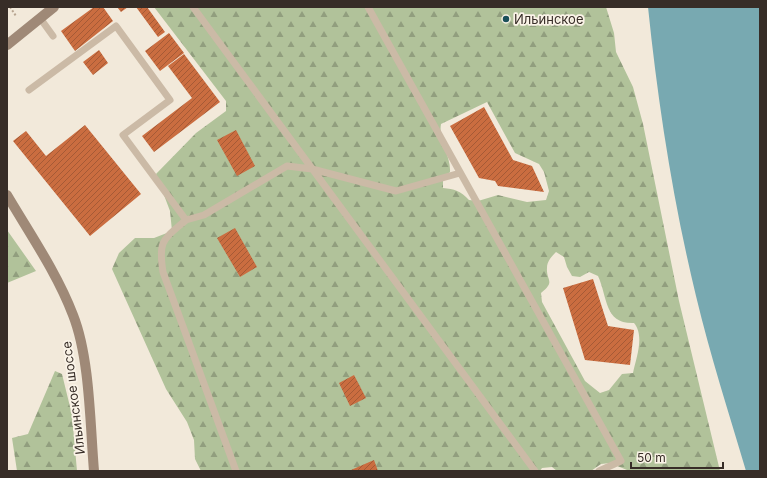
<svg xmlns="http://www.w3.org/2000/svg" width="767" height="478" viewBox="0 0 767 478" font-family="Inter,sans-serif">
<style>
.forest{fill:url(#forest-firs);fill-rule:evenodd}
.water{fill:#78a9b1}
.building{fill:url(#building-hatch)}
.lines{fill:none;stroke-linecap:round;stroke-linejoin:round}
.path{stroke:#b7a490;stroke-width:2;stroke-dasharray:2 2;stroke-linecap:butt}
.service{stroke:#cbbaa6;stroke-width:7}
.secondary{stroke:#9f8977;stroke-width:10}
.poi-dot{fill:#1b505a;stroke:#faf3e7;stroke-width:1.5}
.labels{text-anchor:middle;stroke-width:3.5;stroke-linejoin:round;paint-order:stroke}
.poi-label{font-size:13px;fill:#372d27;stroke:#faf3e7;text-anchor:start}
.street-label{font-size:13px;fill:#372d27;stroke:#faf3e7}
</style>
<defs>
<pattern id="forest-firs" width="22" height="20" patternUnits="userSpaceOnUse"><rect width="22" height="20" fill="#b1c29a"/><path d="M5 1l3.5 6h-7zM16 11l3.5 6h-7z" fill="#919e7e"/></pattern>
<pattern id="building-hatch" width="6" height="6" patternUnits="userSpaceOnUse"><rect width="6" height="6" fill="#ca6d40"/><path d="M-1 1l2-2M0 6l6-6M5 7l2-2" fill="none" stroke="#a55a36"/></pattern>
</defs>
<rect width="100%" height="100%" fill="#f2e9da"/>
<path class="forest" d="M154,7H606L614,33L616,52L633,87L643,124L679,301L720,471L627,470L610,463L601,464L591,471H557L552,467L542,468L540,471H201L195,459L194,440L187,422L166,389L112,269L119,253L135,238H154L172,231L170,211L156,174L196,133L226,111V101ZM487,102L515,153L539,164L544,172L549,191L546,200L527,202L498,195L478,201L469,200C461,191 454,189 443,188V179L450,172C451,155 438,141 441,124ZM556,252L564,257L567,267L572,276L580,277L589,272L598,276C608,298 604,324 634,323C645,336 636,358 633,373L622,374L609,390L600,393L585,381L542,302L541,293C556,281 546,281 547,268C547,261 552,256 556,252Z
M7,230L36,271L7,283Z
M55,371L62,374L72,415L77,471H17L12,438L28,434Z"/>
<path class="water" d="M648,7H760V471H746C729,413 710,355 696,296C673,201 658,104 648,7Z"/>
<path class="building" d="M94,7H103L113,21L75,51L61,31Z
M117,7H128L121,12Z
M136,7H147L165,32L158,37Z
M169,33L184,53L160,71L145,51Z
M99,50L108,63L93,75L83,62Z
M184,54L220,102L154,152L142,136L192,98L168,66Z
M484,107L513,160L532,166L544,192L498,186L495,181L479,178L450,126Z
M85,125L141,194L90,236L13,141L26,131L46,156Z
M236,130L255,166L237,176L217,140Z
M235,228L257,267L240,277L217,238Z
M593,279L608,326L634,330L630,365L585,360L563,288Z
M354,375L366,398L350,406L339,383Z
M374,460L378,471H352L351,470Z"/>
<g class="lines">
<path class="path" d="M10,7L16,16"/>
<path class="service" d="M193,7L535,471
M368,7L621,461L599,471
M40,18L53,36
M29,90L116,26L170,100L123,135L186,220L204,215L287,166L312,169L396,191L460,173
M186,220C163,240 158,240 163,272L236,471"/>
<path class="secondary" d="M7,45L54,7
M7,195C30,234 57,273 73,315C90,358 90,424 94,471"/>
</g>
<circle class="poi-dot" cx="506" cy="19" r="4"/>
<g class="labels">
<g class="poi-label">
<text x="514" y="24">Ильинское</text>
</g>
<g class="street-label">
<text transform="translate(73 398) rotate(-97)" y="5">Ильинское шоссе</text>
</g>
</g>
<rect width="767" height="478" fill="none" stroke="#372d27" stroke-width="16"/>
<path d="M631 462v6h92v-6" fill="none" stroke="#372d27" stroke-width="2"/>
<text x="637" y="462" font-size="12" fill="#372d27" stroke="#faf3e7" stroke-width="3" paint-order="stroke">50 m</text>
</svg>
